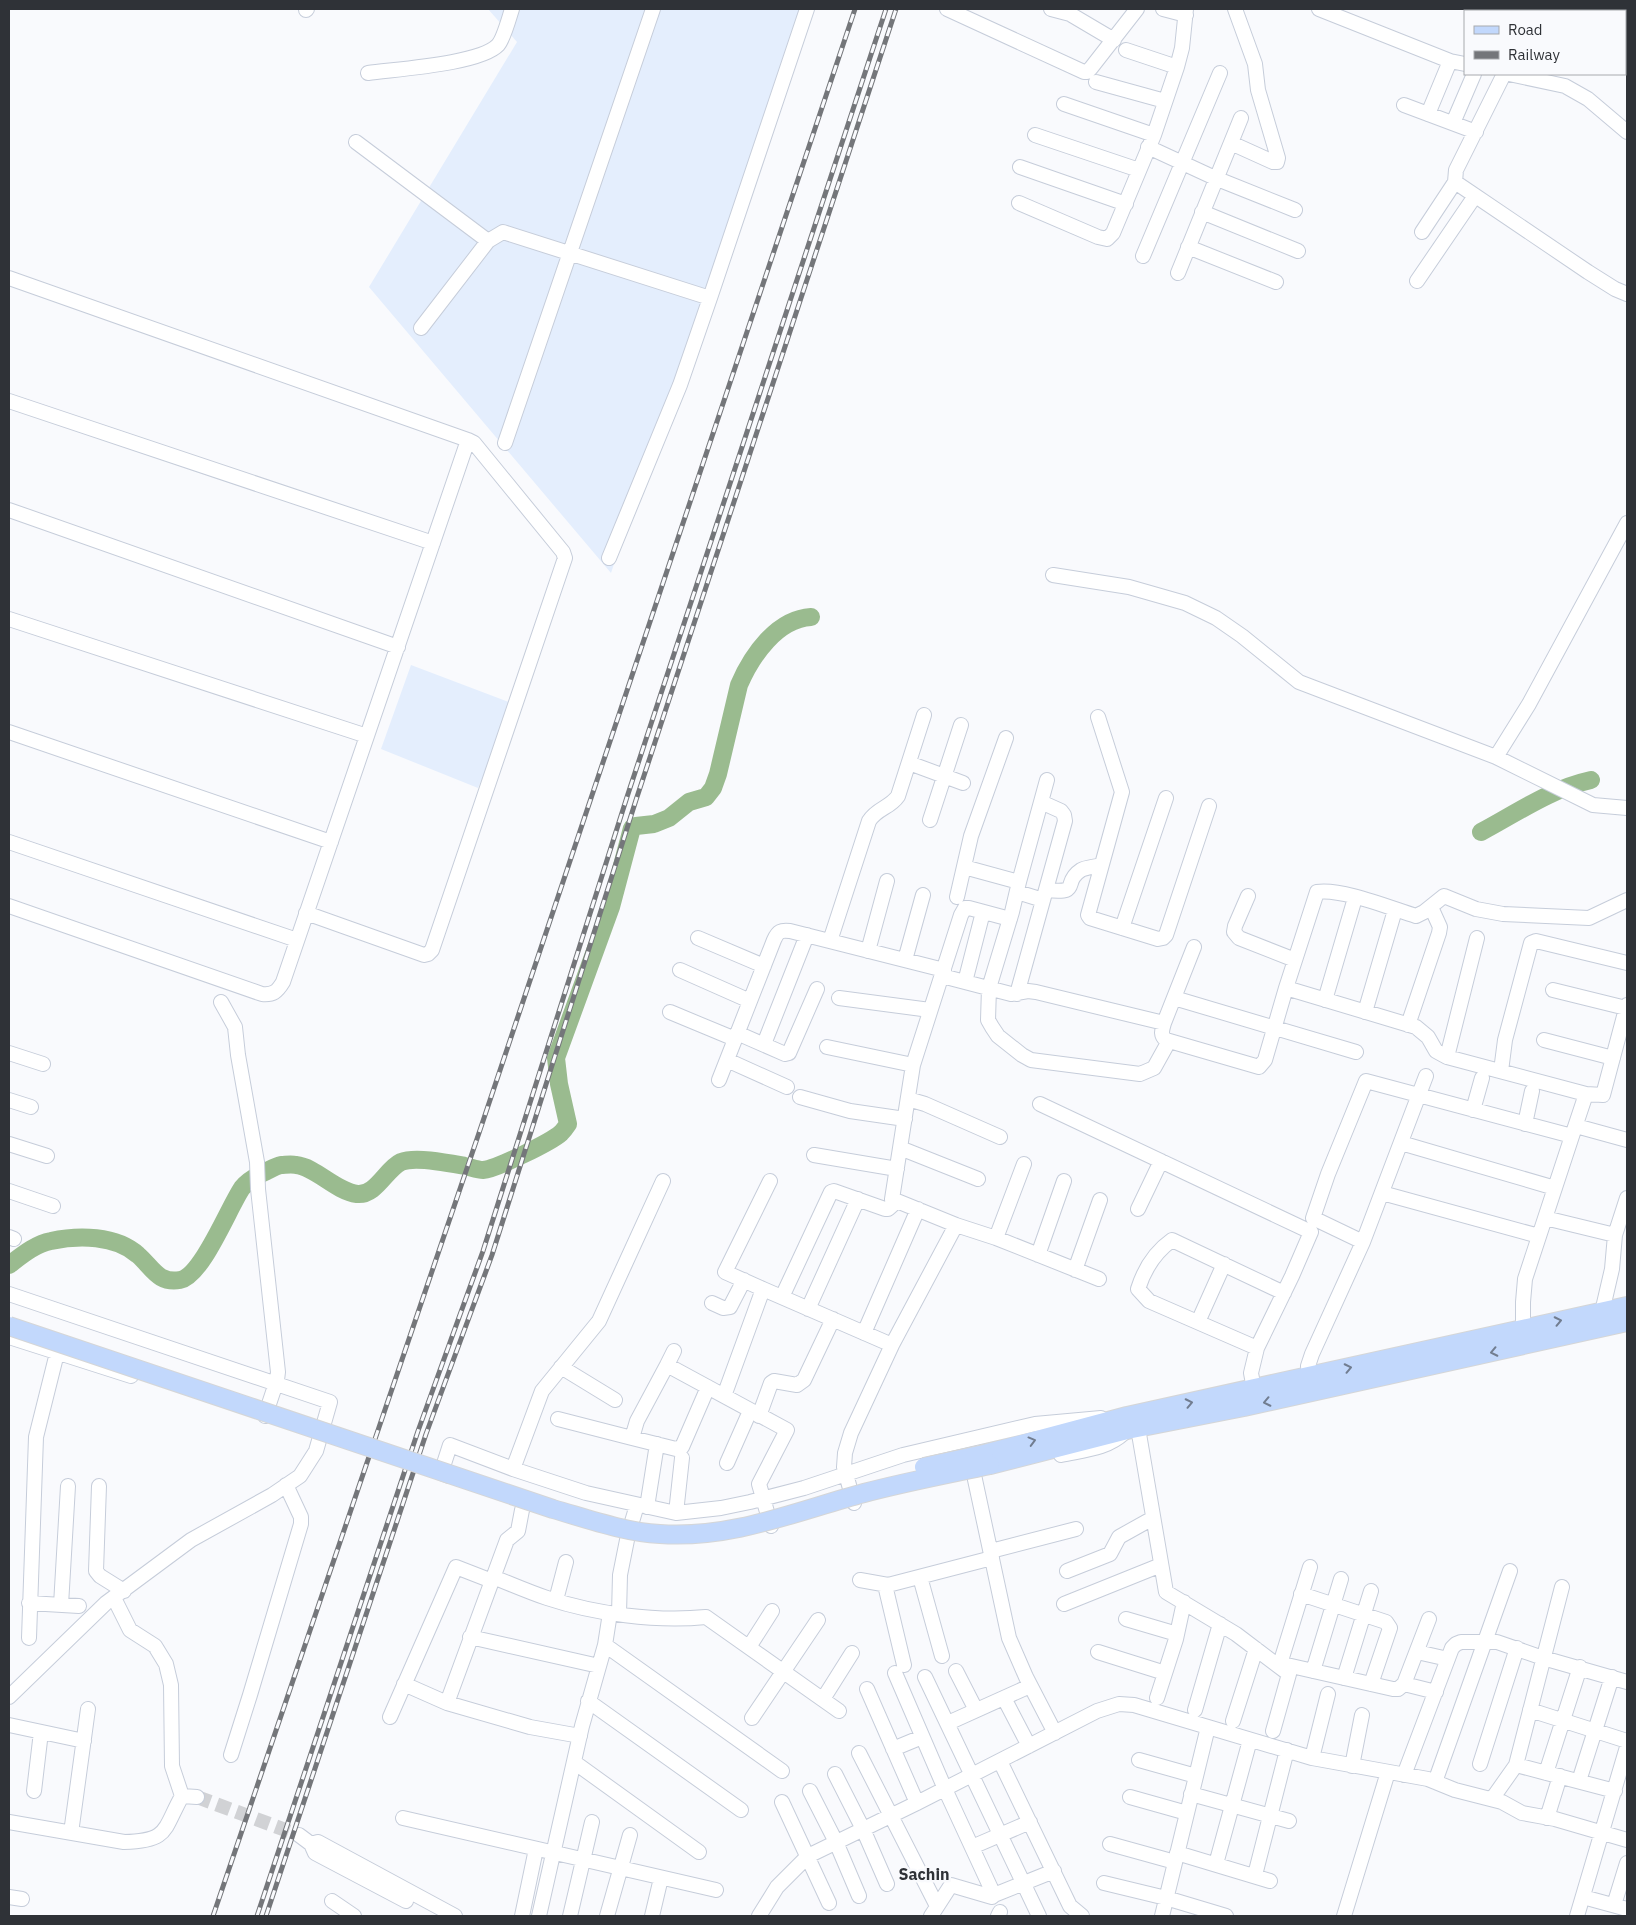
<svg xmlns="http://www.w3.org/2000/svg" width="1636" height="1925" viewBox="0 0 1636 1925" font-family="'IBM Plex Sans',sans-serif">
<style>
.built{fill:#e4eefd}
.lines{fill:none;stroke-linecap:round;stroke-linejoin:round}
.river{stroke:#9abb8f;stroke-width:18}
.minor-tunnel{stroke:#d1d2d5;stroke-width:14;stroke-dasharray:14 7;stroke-linecap:butt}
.minor-casing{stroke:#c6cdda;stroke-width:16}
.major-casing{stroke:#d5d6d7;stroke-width:20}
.minor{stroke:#fff;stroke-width:14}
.major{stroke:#c2d8fc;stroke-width:18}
.rail-casing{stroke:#74767a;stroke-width:5}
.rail{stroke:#f9fafd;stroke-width:3;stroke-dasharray:9;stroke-linecap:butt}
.major-bridge-casing{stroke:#d5d6d7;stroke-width:20;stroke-linecap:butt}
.major-bridge{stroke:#c2d8fc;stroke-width:18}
.oneway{stroke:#717d90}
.labels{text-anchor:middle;stroke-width:5;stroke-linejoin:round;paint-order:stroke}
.quarter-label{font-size:16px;font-weight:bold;fill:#2f3237;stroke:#f9fafd}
</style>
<rect width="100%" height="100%" fill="#f9fafd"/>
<path class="built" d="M488,9H800L611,573L369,287L517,42Z
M411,665L514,704L478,788L381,749Z"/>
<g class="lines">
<path class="river" d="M1481,832C1517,813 1550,789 1591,780
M9,1265C21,1256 35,1244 51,1241C78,1235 116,1235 138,1255C152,1267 158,1284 180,1280C202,1276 229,1207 242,1188C248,1180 258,1175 267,1171C271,1169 276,1166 281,1165C285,1165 291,1164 296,1165C316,1167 335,1191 357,1194C376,1196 386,1169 401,1162C415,1156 449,1163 465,1166C470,1167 478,1170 483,1170C496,1169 551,1142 561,1133C564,1130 566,1127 568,1124L559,1084L556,1058L611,907L632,828L636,826L654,824L669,818L689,802L706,797L713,788L718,774L739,685C752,655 777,619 811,617"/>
<path class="minor-tunnel" d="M197,1797L299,1835"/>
<defs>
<path id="minor" d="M947,9L1084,72H1087L1091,68L1137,9
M1051,9L1070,14L1114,40
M1163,9L1186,15
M1319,9L1450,61L1465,64
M306,10L307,9
M1126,50L1177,67
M368,73C396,69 480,64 498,45C504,38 509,18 512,9
M1509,74L1565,86L1588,99L1627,132
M1096,82L1165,101
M1064,104L1154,135
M1404,105L1476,132
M1428,114L1450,61
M1453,123L1474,74
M1035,135L1139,170
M356,142L488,241
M1231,143L1273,162H1277L1278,158L1258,90L1255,64L1235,9
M1148,147L1215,178L1295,210
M1020,167L1126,204
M1455,182L1456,170L1504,74
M1019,203L1098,237L1107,239L1113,233L1154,135L1177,67L1182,48L1186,9
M1202,212L1298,251
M1422,232L1455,182L1588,272L1615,289L1627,294
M1188,247L1276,282
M1143,256L1220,73
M1178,273L1241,118
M9,278L468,440L283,982C277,992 273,995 262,994L9,906
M1417,281L1475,196
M710,298L807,9
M421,328L488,241L503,232L710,298L680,385L609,558
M9,401L433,543
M505,443L653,9
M9,510L398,647
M1053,575L1129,587L1185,603L1216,618L1242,636L1299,682L1496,757L1593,805L1627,808
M9,619L367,736
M1098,717L1122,792L1088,915L1090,918L1158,939L1163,938L1166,935L1209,806
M9,732L331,842
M1496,757L1529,704L1627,523
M909,763L963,783
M1047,780L1019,882L1012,912L989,988L988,1020L992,1027L998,1036L1022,1055L1031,1060L1140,1074L1154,1068L1169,1041
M930,820L961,725
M9,842L297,940
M964,867L1019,882
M1046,890C1083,894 1061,883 1081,870C1086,867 1095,867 1101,865
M1017,892L1043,900
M1248,896L1235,926L1234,932L1239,938L1295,960
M957,897L971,836L1006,738
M306,913L424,955L428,954L432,950L565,558L563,552L474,443L468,440
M1010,919L969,908H965L961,915L913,1065L892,1199L956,1225L996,1238L1099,1279
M1122,928L1166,798
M698,938L764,966
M830,941L869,821C877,808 890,808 898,796L924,715
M1194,947L1164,1023C1162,1030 1160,1035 1166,1040L1259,1067L1265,1060L1286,988L1317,892C1341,888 1390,908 1416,916L1424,912L1444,896L1476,909L1503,914L1589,918L1627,900
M868,951L887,881
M905,960L923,895
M680,970L750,1001
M942,976L1011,994L1028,991L1036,992L1164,1023
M965,982L983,912
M1286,988L1416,1027L1428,1037L1436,1051L1447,1057
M1553,990L1626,1008
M1017,994L1065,821L1064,815L1061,811L1041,802
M839,998L930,1010
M1174,998L1356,1052
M1325,1000L1355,898
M221,1002L235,1027L238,1055L257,1162L258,1189L278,1372L277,1380L265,1416
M670,1012L735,1039
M1365,1012L1395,910
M1408,1025L1439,933L1440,927L1431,907
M737,1033L785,1054L789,1053L817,989
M1544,1040L1613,1058
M764,1044L807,935
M827,1047L913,1065
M9,1053L43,1064
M727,1060L787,1087
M1501,1071L1505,1040L1531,943L1536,941L1627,963
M719,1080L774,940C778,931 781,930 790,931L944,970
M1586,1094L1603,1095L1627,1005
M800,1097L850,1111L905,1119
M908,1099L925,1104L1000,1137
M9,1100L31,1107
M1040,1104L1311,1232L1292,1276L1257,1348L1251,1373L1254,1389
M1473,1110L1482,1078
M1525,1124L1532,1091
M1576,1126L1627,1140
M1401,1143L1555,1188
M9,1144L47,1156
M900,1148L978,1179
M814,1155L897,1169
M9,1191L53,1206
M1382,1193L1539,1236
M1138,1209L1161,1161
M1545,1218L1615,1235
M9,1237L14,1239
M996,1238L1024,1164
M1363,1242L1426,1076
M1038,1255L1064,1181
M1075,1270L1100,1200
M763,1289L892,1345
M9,1294L330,1402L316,1451L300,1476L272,1495L191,1540L106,1603L9,1697
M782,1297L831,1192L834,1191L885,1209H888L897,1201
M712,1303L723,1308L730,1307L744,1280
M808,1309L858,1199
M1602,1312L1612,1269L1615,1235L1627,1198
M1198,1322L1224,1264
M1523,1329V1302L1525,1279L1572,1136
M864,1333L918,1209
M9,1337L131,1376
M1257,1348L1149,1301L1138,1289C1144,1270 1155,1252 1172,1240L1284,1293
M674,1351L667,1365L787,1430L759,1484L771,1526
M667,1365L637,1421L632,1438L676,1449L682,1447L708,1387
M561,1367L615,1400
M1309,1376L1308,1366L1312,1354L1363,1242L1313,1218L1328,1174L1366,1081L1572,1136L1586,1094L1447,1057L1477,938
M724,1396L763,1289L725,1272L770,1181
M759,1416L771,1383L774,1381L797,1385L804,1380L833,1319
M558,1419L632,1438
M1138,1428L1166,1592L1236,1634L1289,1674L1273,1731
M1061,1455C1084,1450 1107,1449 1124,1433
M727,1463L750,1411
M513,1469L542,1391L599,1321L663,1181
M974,1475L1009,1638L1026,1677L1055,1733
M449,1476L441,1473L450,1445L513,1469L586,1493L676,1513L721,1508L750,1502L804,1488L903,1455L1035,1424L1101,1418
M99,1486L96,1571L100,1576L124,1591
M854,1503L844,1467L845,1453L851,1433L892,1345L956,1225
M525,1505L522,1510L518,1531L507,1540L447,1703L530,1727L580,1736
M647,1507L657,1444
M676,1513L682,1458
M991,1551L1076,1529
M1067,1571L1110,1554L1119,1537L1153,1518
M493,1577C511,1584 529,1592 547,1598C595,1614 656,1622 706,1617L839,1711
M920,1577L942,1656
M860,1580L888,1585L992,1558
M885,1585L904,1665
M1301,1594L1386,1622L1390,1628L1371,1684
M114,1598L130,1630L155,1646L166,1664L171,1685L172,1766L182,1796
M556,1600L566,1562
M29,1603L79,1606
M1064,1604L1161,1565
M61,1605L68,1486
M619,1614L620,1575L628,1535L637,1505
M1126,1619L1177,1634
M470,1637L599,1666
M29,1638L36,1437L57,1353
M605,1645L782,1771
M749,1647L772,1611
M1098,1652L1165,1673
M1417,1652L1448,1659
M1278,1663L1393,1689H1398L1404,1684L1429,1619
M1280,1664L1310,1567
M956,1671L976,1710
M1313,1671L1341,1579
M895,1673L945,1789L994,1895L992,1897L951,1885L931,1916
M925,1677L1039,1916
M1344,1678L1371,1591
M404,1684L447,1703
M1404,1684L1436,1692
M867,1689L917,1803
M1004,1698L1029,1746
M1157,1698L1176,1639L1184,1602
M823,1699L852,1653
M588,1701L741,1810
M1195,1710L1220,1624
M1530,1710L1627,1741
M390,1717L456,1567L492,1581
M752,1718L818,1620
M1233,1721L1256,1649
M948,1723L1030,1686
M9,1725L84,1741
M893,1749L922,1737
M859,1753L937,1906
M231,1755L250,1695L301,1524V1517L286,1485
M1312,1758L1328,1694
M1139,1760L1196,1776
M1000,1761L1070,1906L1082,1916
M574,1762L699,1852
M1480,1764L1517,1648
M1516,1765L1615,1791
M1352,1766L1362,1715
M1546,1773L1580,1667
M835,1774L863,1829L887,1884
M1404,1775L1452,1648L1456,1644L1461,1642H1497L1543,1658L1627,1682
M1579,1781L1612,1677
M1435,1782L1510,1571
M34,1791L41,1732
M810,1791L836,1842L859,1896
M1191,1794L1289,1821
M1130,1797L1187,1813
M1492,1799L1516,1765L1562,1587
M782,1802L829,1903
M403,1818L716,1890
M1547,1818L1560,1776
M9,1822L124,1842C169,1841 163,1830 182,1796L197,1797
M71,1833L88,1709
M299,1835L311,1844L315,1853L406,1901
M311,1844L318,1842L455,1916
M1110,1844L1175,1862
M972,1847L1030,1822
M1177,1853L1270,1881
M1216,1864L1250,1740
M1255,1875L1287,1750
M1104,1883L1166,1898L1226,1916
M994,1895L1054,1871
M9,1897L22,1899
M1583,1897L1627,1909
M332,1901L354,1916
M1614,1905L1627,1863
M522,1916L536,1849
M539,1916L582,1726L605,1645L610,1613
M570,1916L592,1822
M607,1916L630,1835
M652,1916L661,1878
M759,1916L777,1887L808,1856L917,1803L1097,1711L1119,1704L1134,1705L1312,1758L1428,1779L1455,1790L1502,1802L1522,1813L1555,1819L1627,1840
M998,1916L1000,1912
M1162,1916L1208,1727
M1344,1916L1388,1772
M1577,1916L1627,1747"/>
<path id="major" d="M984,1454L1127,1416L1627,1306
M990,1465L1127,1430L1244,1407L1627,1322"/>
</defs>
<use href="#minor" class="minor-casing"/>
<use href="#major" class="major-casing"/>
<use href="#minor" class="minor"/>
<use href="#major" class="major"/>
<defs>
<path id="rail" d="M213,1916L480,1130L855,9
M257,1916L418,1431L483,1251L627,797L886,9
M266,1916L426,1434L492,1255L636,800L896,9"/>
</defs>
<use href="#rail" class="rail-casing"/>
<use href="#rail" class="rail"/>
<defs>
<path id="major-bridge" d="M9,1326L553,1509C588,1519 624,1532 660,1534C732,1539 797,1511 864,1493C905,1482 948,1474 990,1465
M924,1467L984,1454"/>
</defs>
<use href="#major-bridge" class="major-bridge-casing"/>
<use href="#major-bridge" class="major-bridge"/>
</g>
<defs><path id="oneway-chevron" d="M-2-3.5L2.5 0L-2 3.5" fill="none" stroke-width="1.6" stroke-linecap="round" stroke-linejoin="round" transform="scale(1.25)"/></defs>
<g class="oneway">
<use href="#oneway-chevron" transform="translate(1558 1321) rotate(-12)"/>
<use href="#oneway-chevron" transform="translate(1494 1352) rotate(168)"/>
<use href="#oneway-chevron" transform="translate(1348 1368) rotate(-12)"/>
<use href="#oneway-chevron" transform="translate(1267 1402) rotate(168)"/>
<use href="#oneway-chevron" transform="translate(1189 1403) rotate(-12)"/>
<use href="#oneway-chevron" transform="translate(1032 1441) rotate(-15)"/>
</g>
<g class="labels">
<g class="quarter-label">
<text x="924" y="1880">Sachin</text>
</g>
</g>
<rect width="1636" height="1925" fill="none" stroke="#2f3237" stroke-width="20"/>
<rect x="1464" y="10" width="162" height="65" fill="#f9fafd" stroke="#a8aaae"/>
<rect x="1474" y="26" width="25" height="8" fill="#c2d8fc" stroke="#a8aaae"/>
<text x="1508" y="35" font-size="15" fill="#2f3237">Road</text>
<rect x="1474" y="51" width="25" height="8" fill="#74767a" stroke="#a8aaae"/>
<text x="1508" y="60" font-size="15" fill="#2f3237">Railway</text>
</svg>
